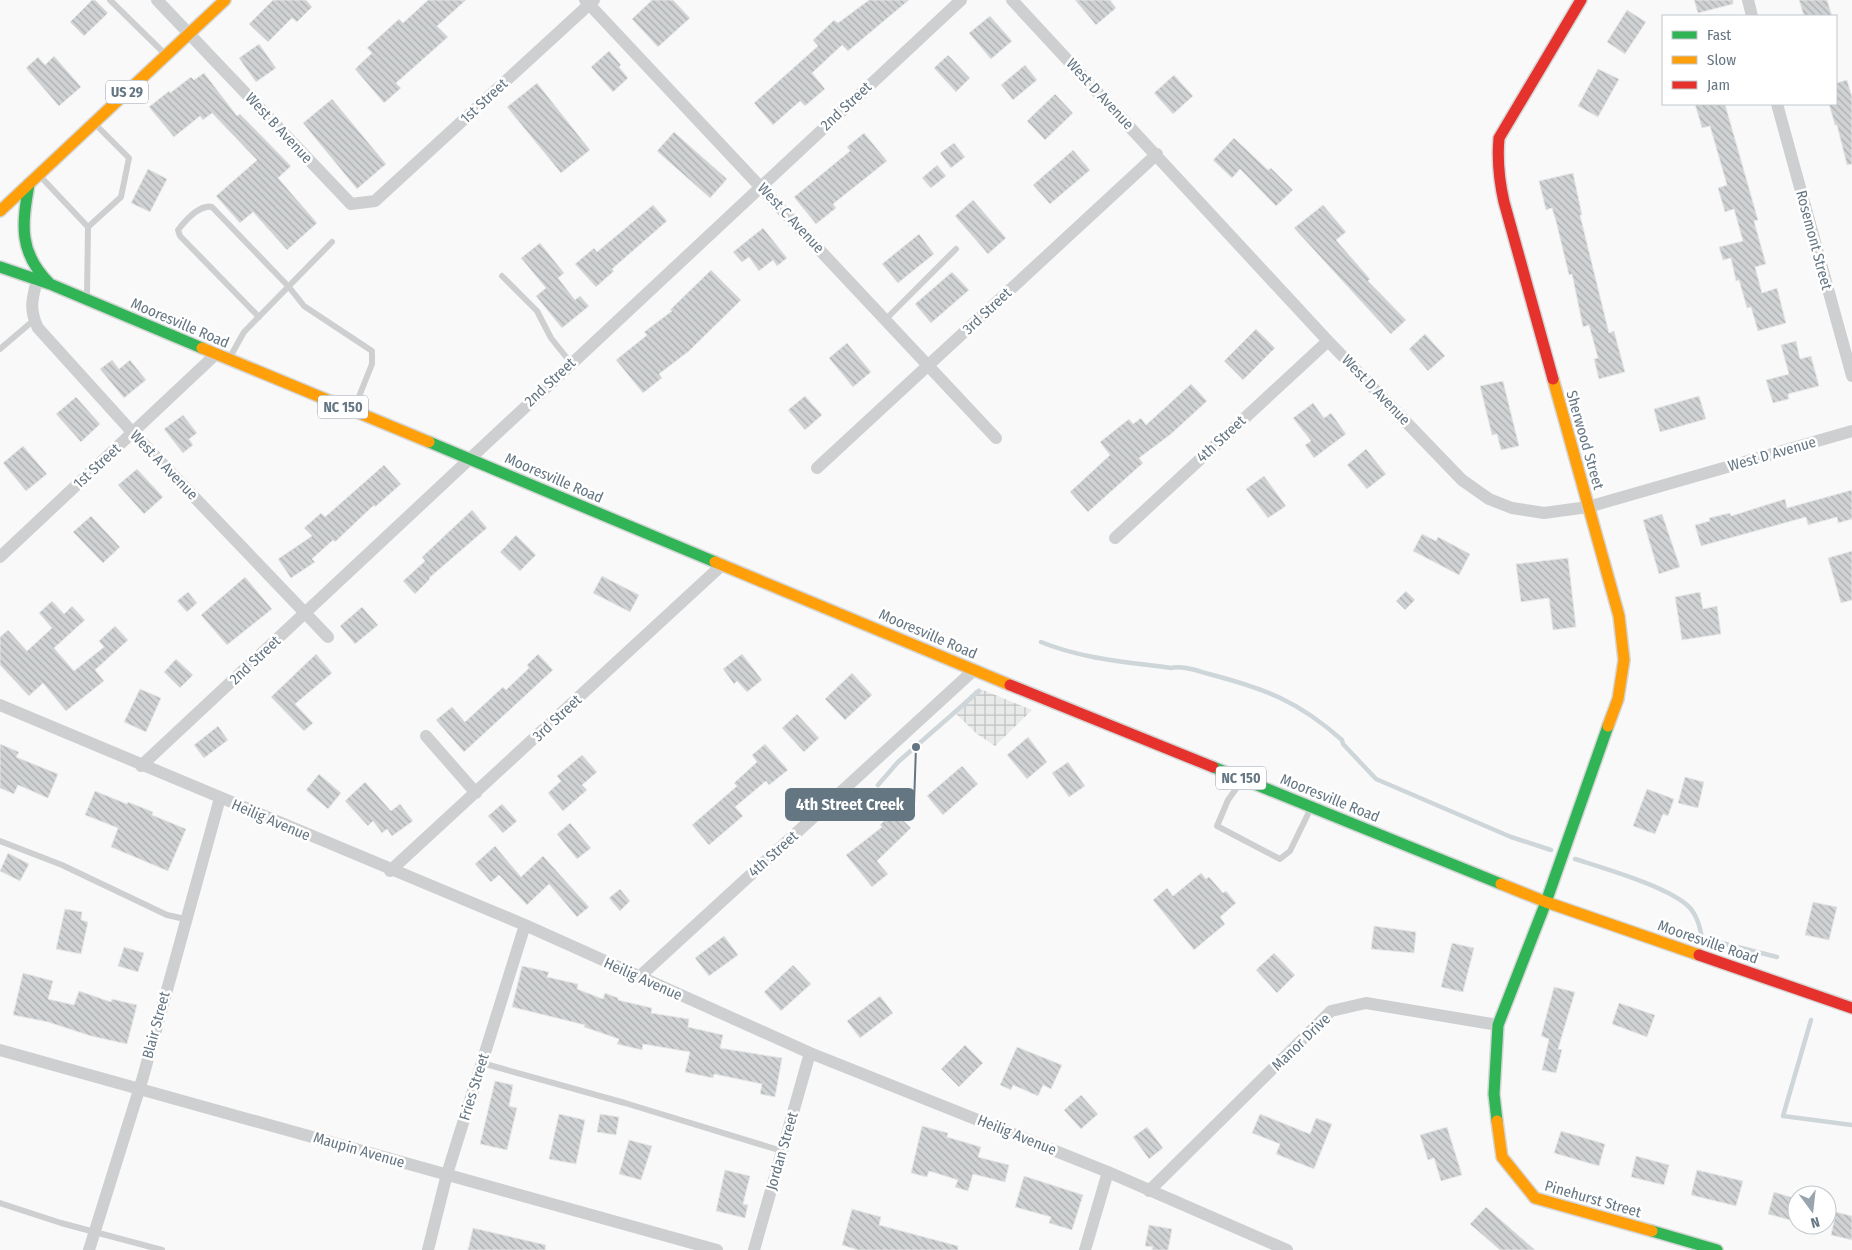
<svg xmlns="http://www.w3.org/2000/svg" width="1852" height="1250" viewBox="0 0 1852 1250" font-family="'Fira Sans Condensed',sans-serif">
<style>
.industrial{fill:url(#industrial-grid)}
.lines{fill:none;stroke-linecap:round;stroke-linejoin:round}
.stream{stroke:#ced6d9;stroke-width:4.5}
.building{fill:url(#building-back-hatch);stroke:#e8e8e8}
.fast-casing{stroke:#d5d6d7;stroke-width:14}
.slow-casing{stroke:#d5d6d7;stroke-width:14}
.jam-casing{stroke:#d5d6d7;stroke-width:14}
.lane{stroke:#cecfd0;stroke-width:6}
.street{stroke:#cecfd0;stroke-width:12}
.fast{stroke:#30b455;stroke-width:11}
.slow{stroke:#ff9f0a;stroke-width:11}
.jam{stroke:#e5322d;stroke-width:11}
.labels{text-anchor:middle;stroke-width:5;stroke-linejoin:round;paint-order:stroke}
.shield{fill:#fff;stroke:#939fa8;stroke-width:1}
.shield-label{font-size:14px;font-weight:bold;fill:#657683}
.street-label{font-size:15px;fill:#657683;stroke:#fff}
.leader{fill:none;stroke:#657683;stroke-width:2}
.callout-dot{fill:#657683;stroke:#fff;stroke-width:2}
.callout{fill:#657683;stroke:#657683;stroke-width:2}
.callout-label{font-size:16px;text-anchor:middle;font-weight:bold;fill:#fff}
</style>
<defs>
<pattern id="industrial-grid" width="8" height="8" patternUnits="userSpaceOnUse" patternTransform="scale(1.25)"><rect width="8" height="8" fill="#e8e9e9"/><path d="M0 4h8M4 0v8" fill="none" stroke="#c0c1c2"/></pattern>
<pattern id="building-back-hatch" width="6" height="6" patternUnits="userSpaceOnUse" patternTransform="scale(1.25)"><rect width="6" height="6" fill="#d0d2d3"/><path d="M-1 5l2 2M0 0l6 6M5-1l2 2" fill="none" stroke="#acafb1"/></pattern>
</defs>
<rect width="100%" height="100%" fill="#f9f9f9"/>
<path class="industrial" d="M978,688L1032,710L995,746L977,734L953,711Z"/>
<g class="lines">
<path class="stream" d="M1041,642C1082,659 1128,662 1171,668C1182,665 1198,671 1209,674C1266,689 1298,701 1342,740L1343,744L1376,779L1511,837L1551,850
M878,785L898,762L979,691
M1575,859C1603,868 1673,888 1691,909C1698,918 1700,928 1702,938L1777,957
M1811,1020L1783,1116L1852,1125"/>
</g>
<path class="building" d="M92,0H95L108,13L84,36L70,22Z
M273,0H306L312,7L297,22L292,18L268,42L249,24Z
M428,0H466L437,26L448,37L396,83L401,88L384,103L355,69L372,53L367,48L399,19L403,23Z
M652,0H673L690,18L658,47L632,19Z
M869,0H909L848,51L842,45L812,73L825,89L805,106L800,101L773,125L754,103L818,46L813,40L834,20L838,23Z
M1075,0H1110L1116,8L1096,25Z
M1694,0H1733V4L1698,13Z
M1799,0H1827L1832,16H1804Z
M1627,10L1646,22L1625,54L1607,42Z
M990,16L1012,41L991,59L969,33Z
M259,44L276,68L256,82L239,58Z
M609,51L621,65L619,67L628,78L613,92L591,67Z
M948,55L970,78L956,92L934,68Z
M54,56L81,87L59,106L26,68L38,57L45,65Z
M1025,65L1037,80L1013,100L1001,85Z
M1598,69L1619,79L1598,117L1578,106Z
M204,73L237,116L240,114L291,166L278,178L317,223L287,250L253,212L240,223L216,196L257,160L212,113L203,120L200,116L174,137L149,107L169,91L170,93L191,77L194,80Z
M1174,75L1193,96L1173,114L1154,93Z
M1847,80L1852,97V164L1847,165L1837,125H1835L1829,104H1836V83Z
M537,83L590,150L561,173L507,107Z
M1055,94L1073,113L1045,140L1027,121Z
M332,99L386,164L357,189L303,123Z
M1695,104H1725L1758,220L1754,221L1766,264L1755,267L1762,293L1777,288L1786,323L1758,331L1751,307L1747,308L1739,280L1736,281L1731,258L1723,260L1719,247L1743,241L1734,209L1725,212L1718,188L1727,185L1710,126L1702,128Z
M674,132L727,179L710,198L657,151Z
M864,133L887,161L833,204L836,208L816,224L794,197L850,151L847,147Z
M1234,138L1268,170L1271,168L1293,190L1276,206L1240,169L1232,178L1213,160Z
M954,143L965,157L951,168L940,153Z
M1073,150L1090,170L1050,204L1033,185Z
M937,165L946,176L931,188L922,178Z
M148,169L167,179L150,212L131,203Z
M1573,173L1582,215H1580L1609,333L1614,331L1625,372L1599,379L1594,359L1598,358L1589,325L1583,327L1572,274L1569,275L1556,221L1552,208L1546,210L1539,181Z
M973,200L1006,238L988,254L955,216Z
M653,205L667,221L612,269L614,271L596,287L575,264L594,248L597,252Z
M1323,205L1346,232L1336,240L1370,279L1368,281L1406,320L1391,334L1294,228Z
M763,228L787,258L777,266L773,260L759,271L749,257L742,262L733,252Z
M919,234L934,254L898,283L882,264Z
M540,243L564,273L558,278L575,300L580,296L589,306L562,328L536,296L546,288L521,258Z
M711,270L741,300L689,351L659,374L662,378L643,393L616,360L647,335L644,332L672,311L670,310Z
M952,272L969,290L931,323L915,304Z
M1256,329L1275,348L1243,380L1224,361Z
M1425,334L1445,356L1428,371L1409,349Z
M1796,341L1800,359L1811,356L1819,386L1788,394L1789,399L1773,403L1766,380L1789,374L1781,345Z
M847,343L871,372L853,387L829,358Z
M112,360L119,369L130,360L146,380L124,398L100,369Z
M1503,381L1519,446L1501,450L1497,434L1492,435L1480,386Z
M1191,384L1207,401L1171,434L1139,458L1143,463L1088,512L1070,492L1110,455L1100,442L1129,419L1133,424L1141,418L1146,425Z
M805,396L822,415L805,430L788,410Z
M1699,396L1706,419L1660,432L1654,409Z
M76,397L100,424L81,442L56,414Z
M1313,403L1324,418L1331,413L1346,434L1314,458L1305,445L1311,441L1293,418Z
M183,415L197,433L189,439L193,445L183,453L164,429Z
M23,446L47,474L26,491L3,463Z
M1366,449L1386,474L1367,489L1347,465Z
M384,465L401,484L375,507L374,505L335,542L333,540L312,559L315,562L291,578L278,559L312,536L304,528L321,513L325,517Z
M137,469L163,497L144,514L118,485Z
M1264,476L1286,506L1268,518L1246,489Z
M1852,490V519L1838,523L1837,517L1808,525L1806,517L1701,546L1695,525L1710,521L1709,518L1730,513L1731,516L1785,499L1787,508Z
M472,510L487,528L429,578L430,579L415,594L403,581L425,561L422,557Z
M1662,514L1680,567L1659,574L1643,520Z
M91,516L120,547L103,563L73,532Z
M1422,534L1436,541L1438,537L1470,554L1459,575L1413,551Z
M516,535L536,555L520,571L500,552Z
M1852,551V600L1841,603L1828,558Z
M1568,558L1576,627L1553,630L1549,598L1521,602L1516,564Z
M602,576L639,595L630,612L593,593Z
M245,577L272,609L227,645L201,615Z
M1406,591L1415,600L1405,610L1396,601Z
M188,592L197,603L187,612L177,601Z
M1700,592L1703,609L1717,606L1721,634L1682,640L1675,597Z
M52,601L64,614L72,606L85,620L54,648L74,671L104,647L99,641L115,626L128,640L95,670L104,681L66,711L43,683L29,696L0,665V637L8,630L27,651L52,628L39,613Z
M362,607L378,625L355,644L340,626Z
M316,654L332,673L295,704L313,723L304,731L271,697Z
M538,654L553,670L464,752L436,720L452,707L465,722L503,687L506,690L529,668L527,665Z
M742,654L762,680L747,692L737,681L734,684L723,669Z
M176,659L193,675L180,688L164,672Z
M852,673L872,695L845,720L825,699Z
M140,689L161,698L146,732L124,722Z
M797,714L819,738L804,752L782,728Z
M218,726L228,740L204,758L194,745Z
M1028,737L1047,762L1027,779L1007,755Z
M0,744L19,752L16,757L58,774L48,798L18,785L14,794L0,788Z
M765,744L788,770L769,785L766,781L735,807L743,816L709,845L692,825L737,786L734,783L757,762L752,755Z
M582,755L597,772L582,785L587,790L563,811L548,793L561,781L557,776Z
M1068,762L1085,786L1069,797L1052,773Z
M962,766L978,784L943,815L927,796Z
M319,774L341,793L328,809L306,790Z
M1685,777L1704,782L1698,808L1678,803Z
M365,782L391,811L400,804L413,821L392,836L387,829L382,833L373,821L368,826L345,801Z
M1647,789L1674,799L1668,816L1663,814L1655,834L1633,826Z
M95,791L127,804L128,802L153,812L152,815L186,829L168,871L111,847L118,828L85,815Z
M502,804L517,821L503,833L488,816Z
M894,811L911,828L877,861L888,874L872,887L846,855L882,827L880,825Z
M570,823L591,848L577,859L557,834Z
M495,846L521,877L543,856L589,907L577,917L549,884L527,905L499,875L491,882L475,864Z
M8,853L29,864L20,881L0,871Z
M1201,873L1206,879L1209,877L1223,893L1226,891L1236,903L1220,917L1225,924L1194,950L1153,900L1167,888L1173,896Z
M620,889L630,901L620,911L609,898Z
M1813,902L1837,907L1829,940L1805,935Z
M65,909L82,912L81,920L88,922L81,954L56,949Z
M1374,926L1416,932L1414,953L1371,949Z
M724,936L738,955L709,976L695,958Z
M1452,943L1474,948L1463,992L1441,987Z
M124,947L144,953L138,972L118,966Z
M1274,953L1295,975L1277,993L1256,970Z
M793,965L811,984L781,1011L764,992Z
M522,966L549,972L547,977L578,984L577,989L603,999L605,993L618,998V1000L652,1008L651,1013L689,1019L688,1027L723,1035L720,1048L782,1058L775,1097L760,1094L762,1084L714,1074L713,1078L685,1072L690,1052L643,1044L642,1050L617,1044L619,1039L584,1027L585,1025L512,1007Z
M23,973L53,981L48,999L74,1005L79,991L111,1002L112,999L137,1005L127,1044L91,1036L48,1022L13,1015Z
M1554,987L1575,992L1558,1049L1562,1050L1556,1073L1542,1070L1549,1039L1541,1036Z
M880,996L893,1013L860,1038L847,1021Z
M1619,1003L1655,1015L1647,1037L1612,1024Z
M965,1045L983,1063L959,1087L941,1069Z
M1017,1047L1062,1065L1051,1089L1043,1085L1038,1096L1013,1085L1011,1090L1000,1085Z
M495,1081L513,1085L509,1106L517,1108L507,1150L480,1144Z
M1081,1095L1098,1114L1081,1129L1064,1110Z
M559,1114L585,1120L576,1164L549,1159Z
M600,1114L619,1117L616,1135L597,1132Z
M1260,1114L1310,1134L1316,1118L1332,1124L1314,1169L1276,1154L1280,1144L1252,1133Z
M922,1126L948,1133L947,1137L981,1147L978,1157L1009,1165L1005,1182L973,1174L968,1191L955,1187L958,1180L929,1171L927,1177L911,1173Z
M1147,1127L1163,1148L1149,1159L1133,1137Z
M1447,1127L1462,1175L1441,1181L1434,1158L1428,1160L1420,1135Z
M1561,1131L1605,1144L1599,1166L1554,1153Z
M629,1140L652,1146L641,1180L619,1174Z
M1636,1156L1669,1165L1664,1185L1631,1177Z
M725,1170L750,1176L743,1204L748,1205L745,1218L716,1211Z
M1697,1170L1743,1181L1736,1206L1691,1195Z
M1024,1176L1083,1195L1072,1230L1049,1223L1051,1217L1015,1207Z
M1774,1192L1797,1199V1222L1768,1214Z
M1486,1207L1535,1250H1500L1470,1224Z
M852,1209L881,1217L879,1225L958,1246V1250H858L842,1245Z
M1836,1212L1852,1216V1240L1831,1235Z
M1149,1225L1172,1229L1168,1250H1152L1153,1247L1145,1246Z
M473,1228L546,1245L545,1250H468Z"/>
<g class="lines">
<defs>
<path id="fast" d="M29,184C22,225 18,252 50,284
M0,267L50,284L202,348
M429,442L715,562
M1213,767L1501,884
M1497,1121L1494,1094L1498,1025L1546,902L1608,726
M1652,1231L1717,1250"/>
<path id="slow" d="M0,211L225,0
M202,348L429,442
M1553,379L1619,616L1624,660L1618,699L1608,726
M715,562L1010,685
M1501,884L1546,902L1699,955
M1497,1121L1502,1157L1535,1198L1652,1231"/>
<path id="jam" d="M1553,379L1504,202C1499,180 1497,160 1499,138L1581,0
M1010,685L1213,767
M1699,955L1852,1008"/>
</defs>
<use href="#fast" class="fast-casing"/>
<use href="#slow" class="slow-casing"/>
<use href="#jam" class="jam-casing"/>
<path class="lane" d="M110,0L164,53
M40,176L88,227
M502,276L537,311L551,338L571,363
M87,297L88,227L121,197L129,158L95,124
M259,317L180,236L178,230C185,221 200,204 212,207L289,287L304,306L372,351V364L354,409
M886,319L956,249
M0,349L34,320
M230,357L244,332L332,242
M1241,782L1228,800L1217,826L1280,859L1290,851L1310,810
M0,841L62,865L167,915L185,919
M482,1063L625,1103L782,1151
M0,1203L61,1223L162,1250"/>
<path class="street" d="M157,0L351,204L375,201L594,0
M585,0L996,438
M1012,0L1328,341L1462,480L1489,499L1512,508L1544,513L1588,507L1852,431
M1748,0L1752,16
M1777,104L1852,376
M37,280C32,299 29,310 38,328L133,433L328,637
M817,468L1157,154
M1115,538L1328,341
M0,557L215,355
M0,705L525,925L810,1053L1108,1172L1287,1250
M426,736L476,793
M141,766L961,0
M390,871L722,565
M638,978L974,670
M0,1050L717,1250
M1149,1191L1331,1011L1366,1003L1498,1025
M89,1250L143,1077L220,798
M428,1250L447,1174L525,925
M754,1250L810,1053
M1085,1250L1108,1172"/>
<use href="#fast" class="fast"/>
<use href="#slow" class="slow"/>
<use href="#jam" class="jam"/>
</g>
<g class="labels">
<g class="shield">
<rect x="106" y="80.5" width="42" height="23" rx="4"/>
<rect x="318" y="395.5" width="50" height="23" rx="4"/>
<rect x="1216" y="766.5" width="50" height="23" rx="4"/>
</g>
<g class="shield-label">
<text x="127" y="97">US 29</text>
<text x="343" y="412">NC 150</text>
<text x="1241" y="783">NC 150</text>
</g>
<g class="street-label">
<text transform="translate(1100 94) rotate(47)" y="5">West D Avenue</text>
<text transform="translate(484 101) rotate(-43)" y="5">1st Street</text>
<text transform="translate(846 106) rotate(-43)" y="5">2nd Street</text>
<text transform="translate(279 128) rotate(47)" y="5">West B Avenue</text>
<text transform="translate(791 218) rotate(47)" y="5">West C Avenue</text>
<text transform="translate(1814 240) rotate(75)" y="5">Rosemont Street</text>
<text transform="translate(987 311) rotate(-43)" y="5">3rd Street</text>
<text transform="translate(180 323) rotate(23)" y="5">Mooresville Road</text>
<text transform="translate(550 382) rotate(-43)" y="5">2nd Street</text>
<text transform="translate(1376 390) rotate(46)" y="5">West D Avenue</text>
<text transform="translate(1221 439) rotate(-43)" y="5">4th Street</text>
<text transform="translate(1585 440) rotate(74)" y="5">Sherwood Street</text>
<text transform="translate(1772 454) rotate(-16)" y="5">West D Avenue</text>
<text transform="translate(164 465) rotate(46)" y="5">West A Avenue</text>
<text transform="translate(97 466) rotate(-43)" y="5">1st Street</text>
<text transform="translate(554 478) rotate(23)" y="5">Mooresville Road</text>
<text transform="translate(928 634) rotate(23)" y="5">Mooresville Road</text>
<text transform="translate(255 660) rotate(-43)" y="5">2nd Street</text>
<text transform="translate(557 718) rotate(-43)" y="5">3rd Street</text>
<text transform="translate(1330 798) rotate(22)" y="5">Mooresville Road</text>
<text transform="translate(271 820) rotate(23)" y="5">Heilig Avenue</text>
<text transform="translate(773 854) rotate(-42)" y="5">4th Street</text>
<text transform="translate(1708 942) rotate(19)" y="5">Mooresville Road</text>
<text transform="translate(643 979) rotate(24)" y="5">Heilig Avenue</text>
<text transform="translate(156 1025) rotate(-75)" y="5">Blair Street</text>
<text transform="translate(1301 1042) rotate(-44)" y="5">Manor Drive</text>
<text transform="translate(474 1087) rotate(-73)" y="5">Fries Street</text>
<text transform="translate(1017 1135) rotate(22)" y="5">Heilig Avenue</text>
<text transform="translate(359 1150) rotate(16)" y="5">Maupin Avenue</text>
<text transform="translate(782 1151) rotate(-74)" y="5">Jordan Street</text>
<text transform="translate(1593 1199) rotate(16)" y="5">Pinehurst Street</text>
</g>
</g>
<path class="leader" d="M916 747L914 804"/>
<circle class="callout-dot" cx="916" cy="747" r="5"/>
<rect class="callout" x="786" y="789" width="128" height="31" rx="5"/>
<g class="callout-label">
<text x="850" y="810">4th Street Creek</text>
</g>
<rect x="1662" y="15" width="175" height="90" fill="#ffffff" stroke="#c1c8cd"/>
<rect x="1672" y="31" width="25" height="8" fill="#30b455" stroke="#c1c8cd"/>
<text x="1707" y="40" font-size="15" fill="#657683">Fast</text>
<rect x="1672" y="56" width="25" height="8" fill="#ff9f0a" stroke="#c1c8cd"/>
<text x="1707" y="65" font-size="15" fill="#657683">Slow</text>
<rect x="1672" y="81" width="25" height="8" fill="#e5322d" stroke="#c1c8cd"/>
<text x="1707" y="90" font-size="15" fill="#657683">Jam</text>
<g transform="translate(1812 1210) rotate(165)"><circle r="24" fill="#ffffff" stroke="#c1c8cd"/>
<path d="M0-4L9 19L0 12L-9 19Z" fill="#99a4ac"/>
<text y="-8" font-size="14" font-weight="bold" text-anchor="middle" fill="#657683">N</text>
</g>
</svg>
